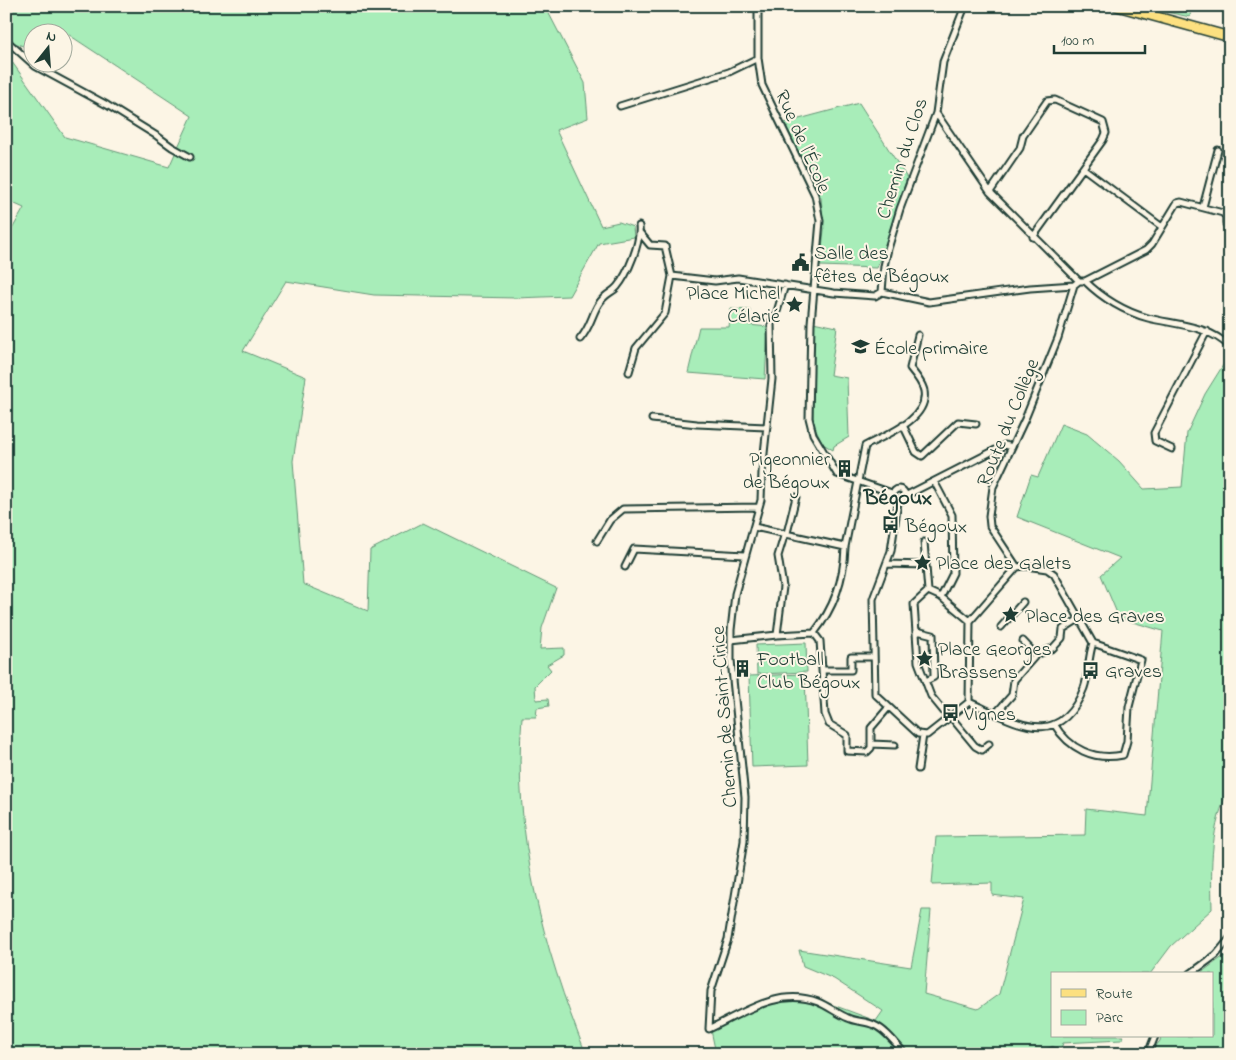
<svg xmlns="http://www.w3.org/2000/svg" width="1236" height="1060" viewBox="0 0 1236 1060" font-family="'Indie Flower',sans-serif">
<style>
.green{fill:#a8edb9;stroke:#649576}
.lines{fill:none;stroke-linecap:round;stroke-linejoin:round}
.street-casing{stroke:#1f3d34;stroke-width:9}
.primary-casing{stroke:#1f3d34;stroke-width:12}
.street{stroke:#fcf5e5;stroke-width:5}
.primary{stroke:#fce080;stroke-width:9}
.labels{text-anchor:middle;stroke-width:4;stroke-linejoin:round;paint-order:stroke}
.street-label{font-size:20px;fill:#1f3d34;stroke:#fcf5e5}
.poi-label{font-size:20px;fill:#1f3d34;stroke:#fcf5e5;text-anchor:start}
.quarter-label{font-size:22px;font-weight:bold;fill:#1f3d34;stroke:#fcf5e5}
</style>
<rect width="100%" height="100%" fill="#fcf5e5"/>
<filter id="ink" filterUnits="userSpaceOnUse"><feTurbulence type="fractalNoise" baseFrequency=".02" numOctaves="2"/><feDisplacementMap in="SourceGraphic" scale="10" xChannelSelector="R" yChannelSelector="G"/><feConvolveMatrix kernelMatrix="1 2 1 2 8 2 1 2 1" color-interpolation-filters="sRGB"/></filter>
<g filter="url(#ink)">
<path class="green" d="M6,6H545L585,83L588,118L556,130L601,226L619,222L633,227L634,237L599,243L569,296L516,298L374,295L286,281L243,351L306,377L293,461L303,584L368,611L370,550L423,523L556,588L542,628L540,649L564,648V655L547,665L551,670L535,686L536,700L548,699L549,706L537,708L536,717H522C512,832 543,948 586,1054H6V240L24,208L6,200V60L12,62L65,137L169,167L192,116L51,23L40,32H32V38L23,46L6,40Z
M1139,6H1191L1190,17Z
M859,103L907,178L877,268L820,266L824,230L821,198L784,123Z
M731,309L750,310L749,325L768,327L765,379L688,373L699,327H729Z
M813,322L837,327L830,375L847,378L849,437L834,446L833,450L823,444L813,423Z
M1230,354V786C1210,830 1211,861 1212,909L1171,946L1150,974H1052V1036H1124L1121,1040L1063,1043L1059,1054H716L711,1030L772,1002L809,996L876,1021L883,1011L834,979L803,966L799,950L911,967L922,910H931L924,994L978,1009L999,994L1024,899L992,895V883L932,885L936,837L1085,835L1086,809L1147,816L1163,631L1119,618L1101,575L1120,558L1017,517L1031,475L1038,477L1061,424L1087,434L1119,461L1144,489L1182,487L1187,433L1205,394Z
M806,643L807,672L757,674L756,645Z
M805,674L808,765L752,767L749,676Z
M1224,956L1230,959V1054H1149L1160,1041L1161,1036H1212V974H1199Z"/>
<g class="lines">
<defs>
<path id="street" d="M758,6V58L762,85L815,195L820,221L811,323L809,418L813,434L837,474L892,493
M6,40L35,66L107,105L157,136L172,147L190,157
M620,106L729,72L758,58
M936,113L990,192L1079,281
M1083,168L1162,227
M990,192L1020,148L1023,136L1047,101L1055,100L1103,122L1106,133L1103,140L1033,237
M1203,207L1218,150
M672,276L715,281L738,278L834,293L875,296L882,292L929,302L1030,288L1074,285L1079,281
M1079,281H1085L1146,250L1152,244L1177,203L1181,202L1223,213L1226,217V224
M1085,281C1102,298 1125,312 1148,318C1177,325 1208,325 1230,347
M785,285L776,315L771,322L772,379L762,472L761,500L735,594L731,630V660L745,797L744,841L728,939L711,991L709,1029C743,1013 779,987 818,1002C828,1006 838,1014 848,1018C856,1022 866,1021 874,1025C886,1030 896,1044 905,1054
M882,292L884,266L888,249L900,209L936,113L943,62L965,6
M580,339C590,328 591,317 598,305C606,292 611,294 617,287C628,274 641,242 639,226
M629,372L636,348L665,313L672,276L665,246L650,245L640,233
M652,419L697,424L766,427
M903,425L916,452L922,456L958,422L976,424
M1172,449L1155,441L1154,433L1207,331
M935,483L952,515L953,573L941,597L970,621
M893 495a6 6 0 1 1 12 0a6 6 0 1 1-12 0Z
M905,496L1005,445L1012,447
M898,502L891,551L873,599L875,694L918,734L927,735L969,702
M754,527L845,547
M787,533L796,497
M597,541L610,520L623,509L759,507
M924,542L928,591
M887,564L926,565
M1026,566L1047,569L1054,574L1093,643C1088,657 1089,674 1084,688C1059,753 1014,721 969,702L970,621L1017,567Z
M625,567L634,549L745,555
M1017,567L990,526L989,516L993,487L1025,419L1058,338L1074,285
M941,597L928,591L914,604L918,662L931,696L949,718
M1001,627L1023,602
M917,631L933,635L934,677L926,681
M777,635L783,587L778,556L785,533
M731,640L777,635L814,633
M1023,641L1036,655
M873,657H851V670H822L825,714L829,724L847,735V751L867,752L871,748V728L888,708
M822,670L820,641L814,633C834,608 844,580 845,547L865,446C885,435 929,420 924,391C923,384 915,374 910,368L918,335
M996,713L1012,695L1014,680L1036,655L1053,648L1062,638L1063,629L1079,619
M951,717L975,746L982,750L989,744
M1054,724C1069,749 1094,761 1123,755L1127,741L1129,707L1141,660L1093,643
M871,744L895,745
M918,769L923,735
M1190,974L1216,955L1230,938
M1041,1054L1052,1051L1066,1054
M1148,1054L1155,1036"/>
<path id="primary" d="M1117,6L1230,37"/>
</defs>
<use href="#street" class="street-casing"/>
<use href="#primary" class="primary-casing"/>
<use href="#street" class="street"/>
<use href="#primary" class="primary"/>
</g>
</g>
<defs>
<symbol id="civic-bare" viewBox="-9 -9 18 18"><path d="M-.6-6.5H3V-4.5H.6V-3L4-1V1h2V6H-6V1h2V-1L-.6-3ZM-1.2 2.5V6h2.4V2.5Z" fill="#1f3d34" stroke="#fcf5e5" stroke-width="2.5" paint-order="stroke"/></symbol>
<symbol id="sight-bare" viewBox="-9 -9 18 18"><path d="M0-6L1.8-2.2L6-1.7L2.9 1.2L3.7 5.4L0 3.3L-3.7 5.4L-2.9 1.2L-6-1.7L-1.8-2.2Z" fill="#1f3d34" stroke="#fcf5e5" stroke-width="2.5" paint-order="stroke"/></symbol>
<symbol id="school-bare" viewBox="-9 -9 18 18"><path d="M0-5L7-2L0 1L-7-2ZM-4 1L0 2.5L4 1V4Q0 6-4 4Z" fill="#1f3d34" stroke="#fcf5e5" stroke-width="2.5" paint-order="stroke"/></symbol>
<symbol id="building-bare" viewBox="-9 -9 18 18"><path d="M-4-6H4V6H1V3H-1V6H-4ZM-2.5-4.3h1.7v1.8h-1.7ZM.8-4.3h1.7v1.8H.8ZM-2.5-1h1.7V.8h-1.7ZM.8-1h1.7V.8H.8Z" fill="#1f3d34" stroke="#fcf5e5" stroke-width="2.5" paint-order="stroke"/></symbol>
<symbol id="bus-bare" viewBox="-9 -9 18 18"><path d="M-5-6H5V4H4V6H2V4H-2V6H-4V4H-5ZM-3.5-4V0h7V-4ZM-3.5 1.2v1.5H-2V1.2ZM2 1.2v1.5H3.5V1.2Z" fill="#1f3d34" stroke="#fcf5e5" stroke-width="2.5" paint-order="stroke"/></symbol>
</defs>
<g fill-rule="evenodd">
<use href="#civic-bare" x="788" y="250" width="25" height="25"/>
<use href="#sight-bare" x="782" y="292" width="25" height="25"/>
<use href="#school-bare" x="848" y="334" width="25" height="25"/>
<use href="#building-bare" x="832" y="456" width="25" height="25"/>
<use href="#bus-bare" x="878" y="512" width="25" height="25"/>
<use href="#sight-bare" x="910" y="550" width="25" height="25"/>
<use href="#sight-bare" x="998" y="602" width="25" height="25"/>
<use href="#sight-bare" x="912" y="646" width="25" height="25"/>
<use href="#building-bare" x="730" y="656" width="25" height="25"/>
<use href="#bus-bare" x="1078" y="658" width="25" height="25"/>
<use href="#bus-bare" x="938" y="700" width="25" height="25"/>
</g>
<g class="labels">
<g class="street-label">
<text transform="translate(804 141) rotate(66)" y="7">Rue de l'École</text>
<text transform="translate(901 158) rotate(-72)" y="7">Chemin du Clos</text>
<text transform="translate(1007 422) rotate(-68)" y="7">Route du Collège</text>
<text transform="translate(723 717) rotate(-94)" y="7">Chemin de Saint-Cirice</text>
</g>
<g class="poi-label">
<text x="814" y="259">Salle des<tspan x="814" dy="23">fêtes de Bégoux</tspan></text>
<text x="780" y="299" text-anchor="end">Place Michel<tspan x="780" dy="23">Célarié</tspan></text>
<text x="874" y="354">École primaire</text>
<text x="830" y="465" text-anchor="end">Pigeonnier<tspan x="830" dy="23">de Bégoux</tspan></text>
<text x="905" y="532">Bégoux</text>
<text x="936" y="569">Place des Galets</text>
<text x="1025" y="622">Place des Graves</text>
<text x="938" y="655">Place Georges<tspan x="938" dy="23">Brassens</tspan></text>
<text x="757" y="665">Football<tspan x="757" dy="23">Club Bégoux</tspan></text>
<text x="1105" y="677">Graves</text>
<text x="964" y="720">Vignes</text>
</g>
<g class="quarter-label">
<text x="898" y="504">Bégoux</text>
</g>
</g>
<rect width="1236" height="1060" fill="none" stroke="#fcf5e5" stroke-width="25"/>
<rect x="12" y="12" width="1211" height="1035" fill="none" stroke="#1f3d34" stroke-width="2" filter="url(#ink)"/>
<rect x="1051" y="972" width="162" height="65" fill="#fcf5e5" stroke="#a4ab9e"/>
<rect x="1061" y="989" width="25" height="8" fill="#fce080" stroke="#a4ab9e"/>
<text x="1096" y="998" font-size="15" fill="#1f3d34">Route</text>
<rect x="1061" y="1010" width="25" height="15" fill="#a8edb9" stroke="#a4ab9e"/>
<text x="1096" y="1022" font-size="15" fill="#1f3d34">Parc</text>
<g transform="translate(48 48) rotate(17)"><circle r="24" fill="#fcf5e5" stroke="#a4ab9e"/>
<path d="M0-4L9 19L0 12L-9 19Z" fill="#1f3d34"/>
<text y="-8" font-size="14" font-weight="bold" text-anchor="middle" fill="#1f3d34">N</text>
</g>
<path d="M1054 45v8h91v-8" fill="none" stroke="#1f3d34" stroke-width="2.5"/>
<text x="1061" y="45" font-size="15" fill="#1f3d34" stroke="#fcf5e5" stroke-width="4" paint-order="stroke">100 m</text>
</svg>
